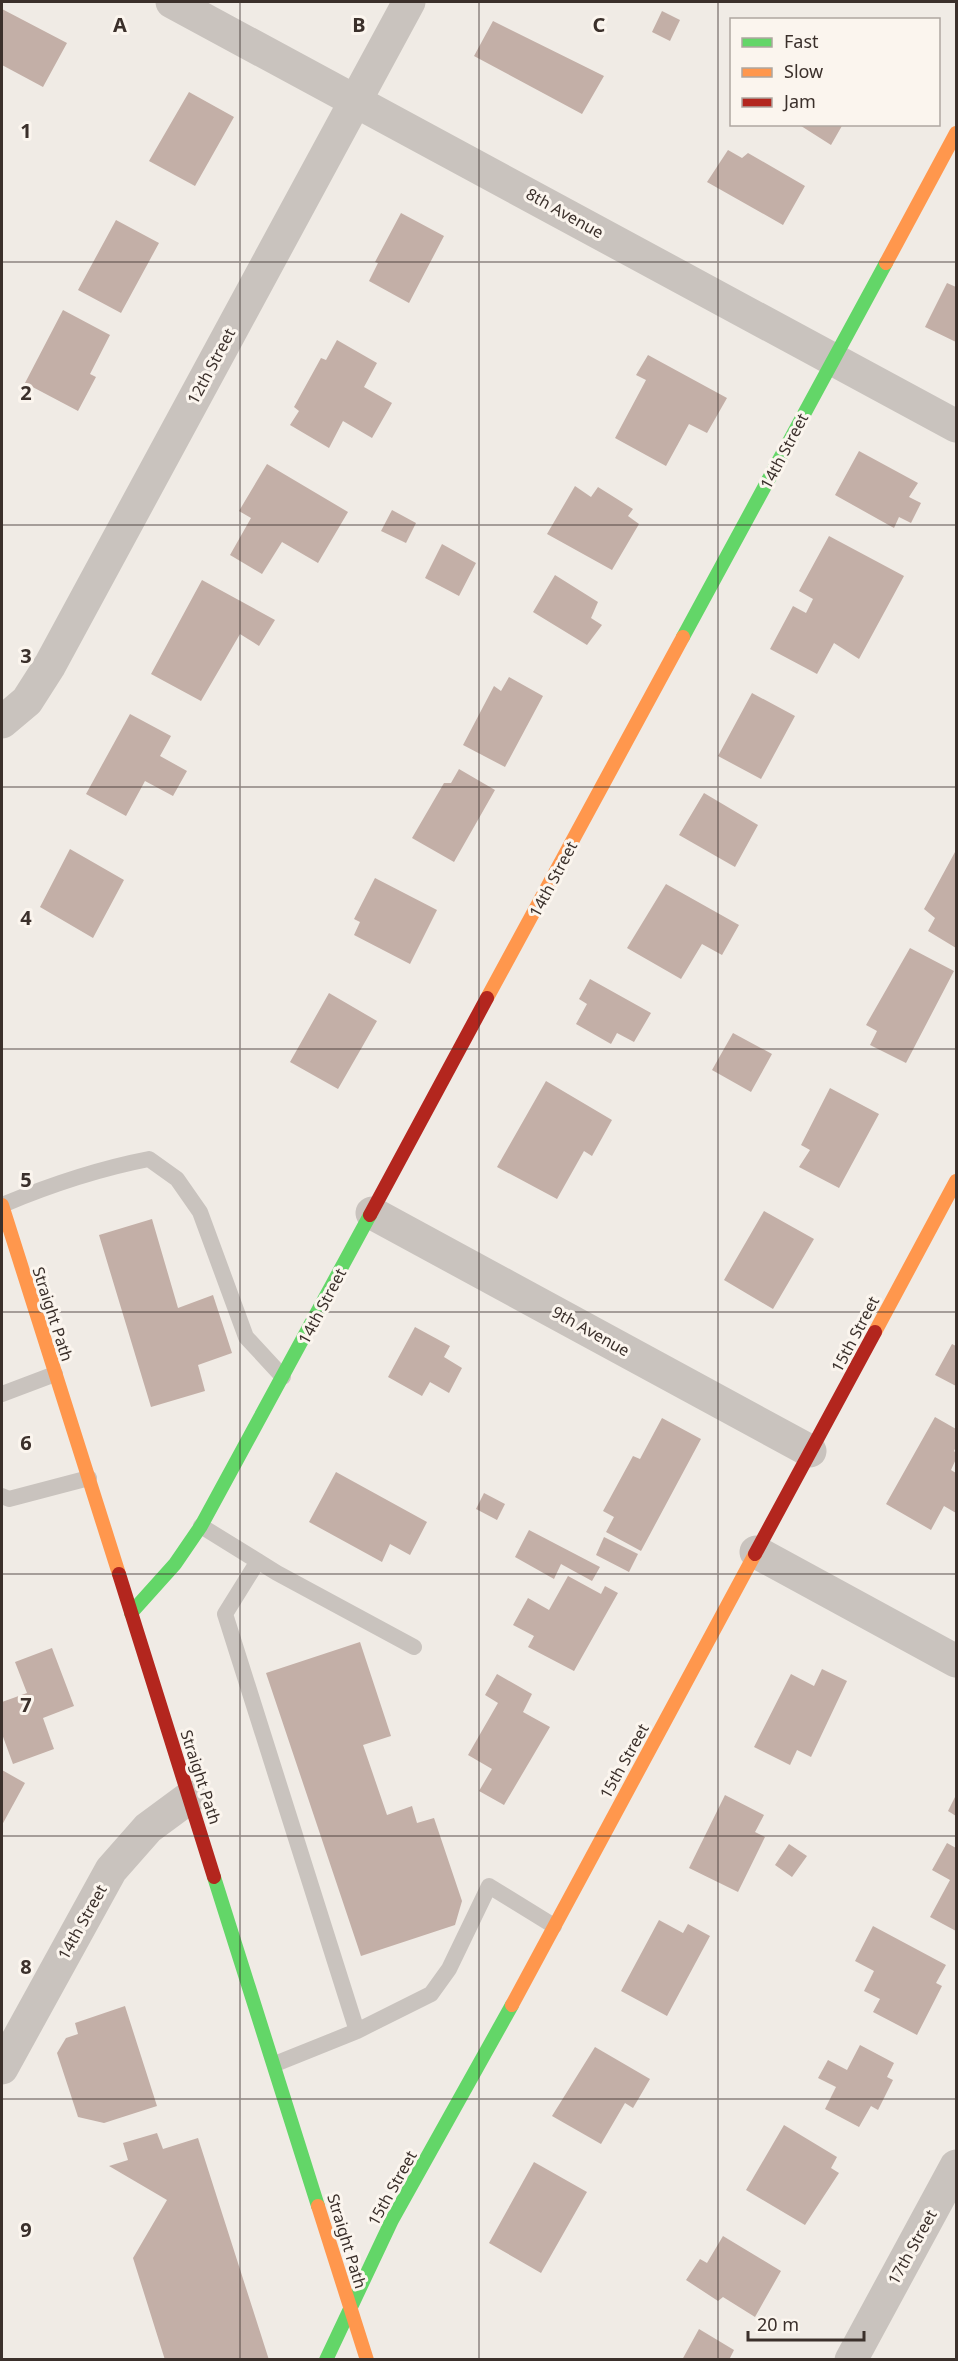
<svg xmlns="http://www.w3.org/2000/svg" width="958" height="2361" viewBox="0 0 958 2361" font-family="'Noto Sans',sans-serif">
<style>
.building{fill:#c3afa7}
.lines{fill:none;stroke-linecap:round;stroke-linejoin:round}
.lane{stroke:#c9c3be;stroke-width:16}
.street{stroke:#c9c3be;stroke-width:33}
.fast{stroke:#63d668;stroke-width:14}
.slow{stroke:#ff974d;stroke-width:14}
.jam{stroke:#b3261e;stroke-width:14}
.grid{fill:none;stroke:#3b302b;stroke-width:1.5;stroke-opacity:0.55}
.labels{text-anchor:middle;stroke-width:6;stroke-linejoin:round;paint-order:stroke}
.street-label{font-size:16px;fill:#3b302b;stroke:#fbf5ee}
.grid-label{font-size:20px;text-anchor:middle;font-weight:bold;fill:#3b302b;stroke:#fbf5ee;stroke-width:6;stroke-linejoin:round;paint-order:stroke}
</style>
<rect width="100%" height="100%" fill="#f0ebe5"/>
<path class="building" d="M2,9L67,43L43,87L2,65Z
M662,11L680,20L670,41L652,32Z
M493,21L604,76L582,114L474,56Z
M189,92L234,117L195,186L149,161Z
M798,124H843L831,145Z
M728,150L742,158L748,153L805,186L783,225L707,182Z
M401,213L444,236L409,303L369,281L378,263L375,262Z
M116,220L159,243L121,313L78,290Z
M947,283L956,287V342L925,327Z
M63,310L110,335L90,374L96,377L78,411L25,383Z
M337,340L377,363L364,387L392,403L372,438L343,421L329,448L290,425L299,411L294,407L321,358L326,360Z
M648,355L727,398L707,433L689,424L666,466L615,438L646,380L636,375Z
M859,451L918,483L909,497L921,503L911,523L899,517L894,528L835,495Z
M267,464L348,512L318,563L282,542L262,574L230,555L251,518L239,511Z
M575,486L591,497L598,487L633,509L628,516L639,524L612,570L547,534Z
M392,510L416,523L406,543L381,531Z
M829,536L904,576L859,659L834,643L817,674L770,649L793,606L806,613L813,599L799,591Z
M442,544L476,563L459,596L425,578Z
M555,575L598,602L591,618L602,625L587,645L533,612Z
M202,580L275,620L259,646L240,634L201,701L151,674Z
M509,677L543,696L505,767L463,745L494,686L501,691Z
M752,693L795,716L761,779L718,756Z
M130,714L171,736L160,756L187,771L173,796L145,781L126,816L86,794Z
M459,769L495,790L454,862L412,838L444,783H451Z
M704,793L758,825L735,867L679,835Z
M70,849L124,880L93,938L40,907Z
M955,852L956,853V948L928,931L935,918L924,909Z
M375,878L437,910L410,964L354,935L360,922L354,919Z
M666,884L739,925L722,955L702,944L681,979L627,948Z
M910,948L954,971L906,1063L870,1045L877,1031L866,1025Z
M590,979L651,1013L634,1042L617,1033L611,1044L576,1024L587,1004L579,999Z
M329,993L377,1021L338,1089L290,1062Z
M733,1033L772,1054L751,1092L712,1070Z
M546,1081L612,1120L592,1156L584,1151L557,1199L497,1167Z
M830,1088L879,1114L839,1188L799,1167L810,1150L801,1145Z
M764,1211L814,1239L773,1309L724,1280Z
M152,1219L178,1308L213,1295L232,1353L198,1365L205,1391L151,1407L99,1235Z
M415,1327L450,1346L444,1357L462,1368L449,1393L430,1382L422,1396L388,1377Z
M952,1344L956,1346V1386L935,1375Z
M935,1417L956,1429V1447L954,1451L956,1453V1459L951,1470L956,1473V1513L944,1506L931,1530L886,1504Z
M662,1418L701,1439L641,1551L606,1532L614,1517L603,1511L633,1456L640,1459Z
M336,1472L427,1522L410,1555L390,1544L382,1562L309,1522Z
M484,1493L505,1504L497,1520L476,1509Z
M529,1530L600,1567L592,1581L561,1564L554,1579L515,1557Z
M604,1537L638,1554L629,1572L596,1555Z
M568,1576L601,1594L605,1586L618,1593L574,1671L528,1647L534,1636L513,1625L528,1598L549,1610Z
M360,1642L391,1736L363,1745L387,1815L412,1806L417,1823L434,1818L462,1901L455,1925L361,1956L266,1673Z
M52,1648L74,1706L43,1718L54,1749L13,1764L2,1734V1702L27,1693L15,1662Z
M822,1669L847,1681L811,1757L797,1750L790,1765L754,1747L791,1674L814,1686Z
M497,1674L532,1694L523,1712L550,1727L504,1805L479,1791L492,1769L468,1755L498,1703L485,1695Z
M2,1770L25,1783L2,1825Z
M725,1795L764,1815L755,1832L765,1837L738,1892L689,1868Z
M956,1795V1816L948,1811Z
M947,1843L956,1848V1931L930,1917L950,1880L932,1870Z
M789,1844L807,1856L792,1877L775,1865Z
M659,1920L683,1933L688,1924L710,1936L667,2016L621,1991Z
M873,1926L946,1965L936,1983L942,1986L917,2035L873,2012L880,1999L864,1991L874,1971L855,1961Z
M125,2006L157,2106L104,2123L78,2117L57,2053L66,2038L78,2034L75,2023Z
M860,2045L894,2063L887,2077L893,2080L878,2110L871,2106L859,2127L825,2109L836,2087L818,2078L828,2060L847,2070Z
M595,2047L650,2079L633,2108L625,2103L601,2144L552,2116Z
M784,2125L837,2157L831,2168L839,2173L805,2225L746,2190Z
M157,2133L163,2149L198,2138L269,2360H165L133,2258L167,2200L109,2166L128,2160L123,2143Z
M534,2162L587,2192L541,2273L489,2243Z
M723,2236L781,2271L755,2317L723,2297L718,2301L686,2280L700,2259L707,2263Z
M699,2329L734,2350L729,2360H682Z"/>
<g class="lines">
<path class="lane" d="M2,1205C50,1185 97,1169 149,1159L177,1179L200,1212L246,1337L283,1377
M2,1394L55,1374
M2,1496L9,1499L89,1478
M201,1526L277,1573L414,1647
M258,1561L225,1614L357,2031L431,1994L449,1969L489,1886L554,1926
M275,2064L357,2031"/>
<path class="street" d="M172,2L956,426
M2,722L27,701L50,665L409,2
M372,1213L810,1451
M756,1552L956,1661
M2,2068L111,1870L148,1828L190,1797
M851,2360L956,2166"/>
<path class="fast" d="M683,637L886,263
M131,1613L175,1564L201,1526L370,1215
M214,1877L318,2206
M326,2360L392,2220L512,2005"/>
<path class="slow" d="M886,263L956,133
M487,998L683,637
M2,1205L119,1574
M875,1332L956,1181
M512,2005L755,1554
M318,2206L367,2360"/>
<path class="jam" d="M370,1215L487,998
M755,1554L875,1332
M119,1574L214,1877"/>
</g>
<path class="grid" d="M240,2V2360M479,2V2360M718,2V2360M2,262H956M2,525H956M2,787H956M2,1049H956M2,1312H956M2,1574H956M2,1836H956M2,2099H956"/>
<g class="labels">
<g class="street-label">
<text transform="translate(565 213) rotate(29)" y="6">8th Avenue</text>
<text transform="translate(211 366) rotate(-62)" y="6">12th Street</text>
<text transform="translate(784 451) rotate(-62)" y="6">14th Street</text>
<text transform="translate(553 879) rotate(-62)" y="6">14th Street</text>
<text transform="translate(322 1306) rotate(-62)" y="6">14th Street</text>
<text transform="translate(53 1314) rotate(72)" y="6">Straight Path</text>
<text transform="translate(591 1331) rotate(29)" y="6">9th Avenue</text>
<text transform="translate(855 1334) rotate(-62)" y="6">15th Street</text>
<text transform="translate(624 1761) rotate(-61)" y="6">15th Street</text>
<text transform="translate(201 1777) rotate(72)" y="6">Straight Path</text>
<text transform="translate(82 1922) rotate(-61)" y="6">14th Street</text>
<text transform="translate(392 2188) rotate(-61)" y="6">15th Street</text>
<text transform="translate(347 2241) rotate(73)" y="6">Straight Path</text>
<text transform="translate(912 2247) rotate(-61)" y="6">17th Street</text>
</g>
</g>
<g class="grid-label">
<text x="120" y="32">A</text>
<text x="359" y="32">B</text>
<text x="599" y="32">C</text>
<text x="26" y="138">1</text>
<text x="26" y="400">2</text>
<text x="26" y="663">3</text>
<text x="26" y="925">4</text>
<text x="26" y="1187">5</text>
<text x="26" y="1450">6</text>
<text x="26" y="1712">7</text>
<text x="26" y="1974">8</text>
<text x="26" y="2237">9</text>
</g>
<rect width="958" height="2361" fill="none" stroke="#3b302b" stroke-width="6"/>
<rect x="730" y="18" width="210" height="108" fill="#fbf5ee" stroke="#aea6a0" stroke-width="1.5"/>
<rect x="742" y="38" width="30" height="9" fill="#63d668" stroke="#aea6a0" stroke-width="1.5"/>
<text x="784" y="48" font-size="18" fill="#3b302b">Fast</text>
<rect x="742" y="68" width="30" height="9" fill="#ff974d" stroke="#aea6a0" stroke-width="1.5"/>
<text x="784" y="78" font-size="18" fill="#3b302b">Slow</text>
<rect x="742" y="98" width="30" height="9" fill="#b3261e" stroke="#aea6a0" stroke-width="1.5"/>
<text x="784" y="108" font-size="18" fill="#3b302b">Jam</text>
<path d="M748 2331v9h116v-9" fill="none" stroke="#3b302b" stroke-width="3"/>
<text x="757" y="2331" font-size="18" fill="#3b302b" stroke="#fbf5ee" stroke-width="4.5" paint-order="stroke">20 m</text>
</svg>
